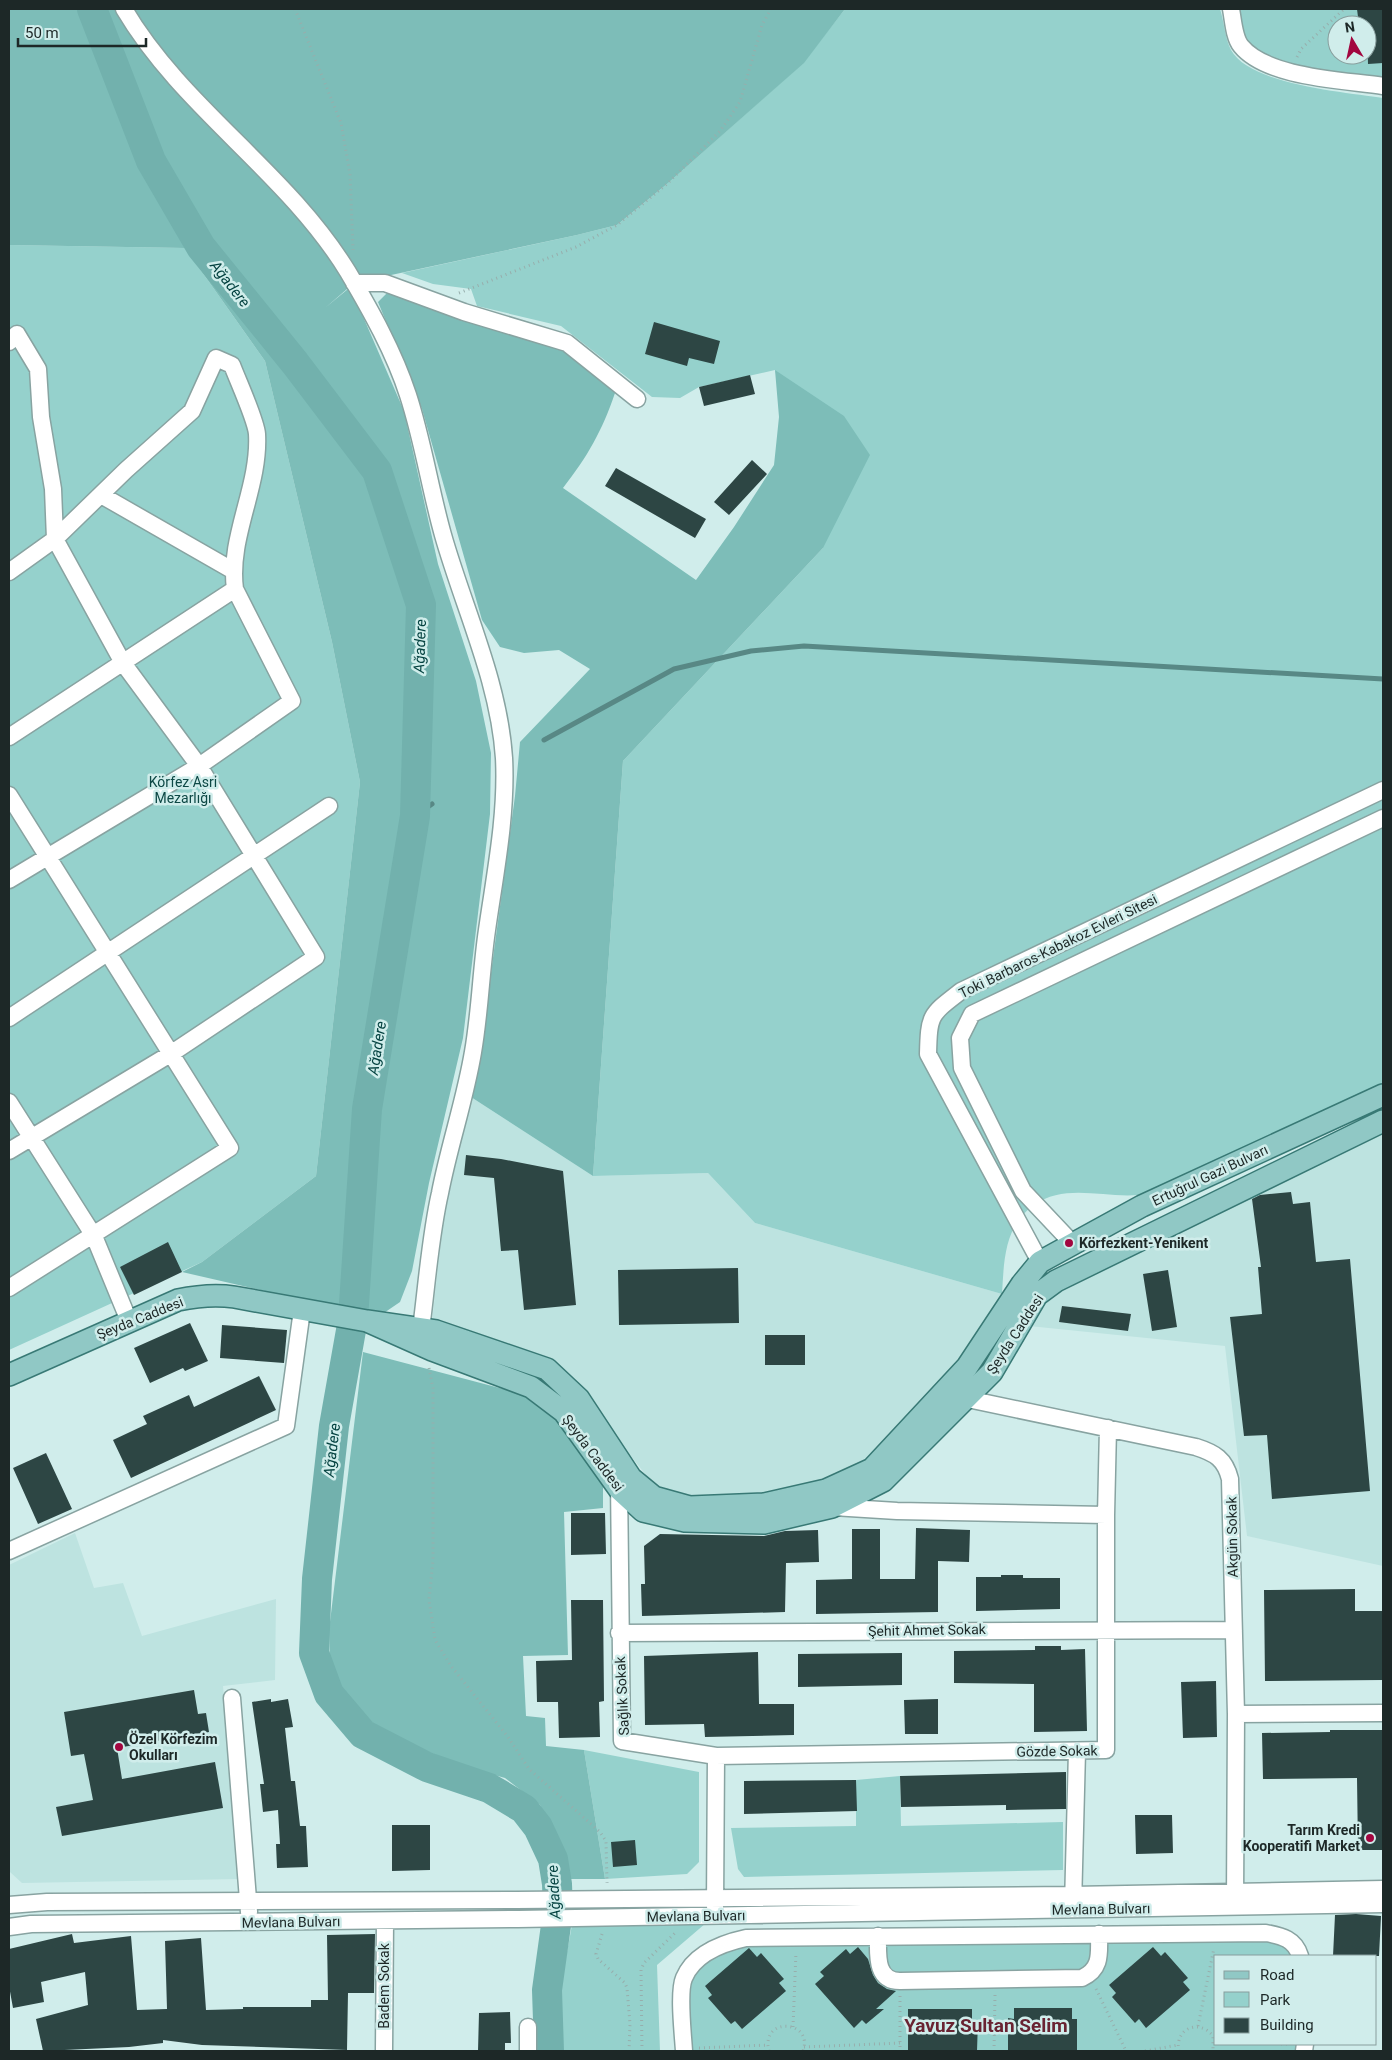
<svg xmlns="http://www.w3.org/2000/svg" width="1392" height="2060" viewBox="0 0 1392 2060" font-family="Roboto,sans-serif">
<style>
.built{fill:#bde3e0}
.green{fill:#95d1cc;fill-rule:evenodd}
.forest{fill:#7dbdb8}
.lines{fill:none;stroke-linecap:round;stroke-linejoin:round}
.stream{stroke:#588885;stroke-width:5}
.river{stroke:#72b1ad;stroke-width:30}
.building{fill:#2d4644}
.minor-casing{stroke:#88a3a1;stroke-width:19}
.major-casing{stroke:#387975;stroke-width:24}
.path{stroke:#97aeac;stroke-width:3;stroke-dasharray:1 4;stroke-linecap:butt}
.minor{stroke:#fff;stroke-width:16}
.major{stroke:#90c8c5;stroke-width:21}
.poi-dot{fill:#a2063f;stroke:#d0edeb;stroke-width:2}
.labels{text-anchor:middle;stroke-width:5;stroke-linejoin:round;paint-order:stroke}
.park-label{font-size:14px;fill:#0d4845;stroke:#d0edeb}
.street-label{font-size:14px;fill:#1d2827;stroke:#d0edeb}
.poi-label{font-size:14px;font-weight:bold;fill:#1d2827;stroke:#d0edeb;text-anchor:start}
.water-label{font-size:15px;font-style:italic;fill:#044240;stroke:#d0edeb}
.district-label{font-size:19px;font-weight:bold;fill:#692332;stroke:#d0edeb}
</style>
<rect width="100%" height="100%" fill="#d0edeb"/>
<path class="built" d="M471,1097L593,1176L708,1173L755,1223L1002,1294L959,1358L868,1461L834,1477L762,1497L684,1498L657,1489L611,1431L591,1398L554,1365L432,1322L443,1220Z
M1383,1131V1566L1247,1536L1225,1346L1029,1326L1049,1297Z
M75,1533L94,1588L123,1583L142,1636L276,1599L275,1680L223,1686L240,1879L22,1883L10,1872L9,1565Z"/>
<path class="green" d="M845,9H1220C1224,21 1225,39 1231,50C1250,85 1346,92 1383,98V1083C1322,1113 1260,1141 1197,1169C1183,1175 1152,1193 1138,1195C1103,1198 1065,1183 1034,1205C1004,1226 1004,1261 1002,1294L755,1223L708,1173L593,1176L623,761L823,548L775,370L699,387L680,398L652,397L561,326L477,306L471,289L433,284L402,273L577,235L617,225L667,184L803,63Z
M1236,9H1383V79L1294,65L1266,56L1244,42ZM1337,25H1367V55H1337Z
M9,245L185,248L265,361L332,642L360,782L316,1176L202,1262L9,1350Z
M584,1750L699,1772V1862L687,1874L605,1879Z
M900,1776L901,1826L1063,1822V1870L744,1877L738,1869L731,1828L856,1826V1780Z
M706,1923L657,1965L660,2051H562C553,2009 565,1966 572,1925Z
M1266,1933L1300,1956H1216V2044H1305L1304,2051H684V1978L727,1942Z"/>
<path class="forest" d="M9,9H845L804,63L667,184L617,225L577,235L354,283L325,308L348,289L358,305L404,411L438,564L476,681L491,753L490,814L463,1038L429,1183L412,1271L400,1302L378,1317L182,1272L202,1262L316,1176L360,782L332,642L265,361L185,248L9,245Z
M387,293L559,347L615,393C602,431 588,456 563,488L696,580L734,527L774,465L779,417L775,370L844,416L870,455L823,548L623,761L593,1176L471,1097L482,1039L515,796L520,742L590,669L559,650L524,653L500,647L482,620L422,409L378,302Z
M363,1352L534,1397L554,1414L603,1476V1508L564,1512L568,1655L523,1656L526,1716L545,1718L546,1746L584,1750L605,1879H567L540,1805L505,1778L459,1765L383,1732L348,1701L330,1670L329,1630Z"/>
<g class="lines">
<path class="stream" d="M544,740L674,669L751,651L804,646L1383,679
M415,816L432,804"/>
<path class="river" d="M92,9L151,161L201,247L295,363L377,471L421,605L415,816L367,1109L353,1319L334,1426L317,1579L314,1653L329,1694L363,1734L427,1767L489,1788L524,1809L538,1827L553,1859L557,1884L558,1911L547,1990L549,2051"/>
</g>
<path class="building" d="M1357,9H1383V63L1368,64L1367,25H1359Z
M654,322L720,341L714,364L689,358L687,366L645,354Z
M750,375L755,394L704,406L699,387Z
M752,460L767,474L729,515L714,502Z
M616,468L706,519L695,538L605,486Z
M466,1155L501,1159L563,1171L576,1305L524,1310L518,1250L501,1251L494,1178L464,1175Z
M1291,1192L1293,1204L1310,1202L1316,1262L1350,1259L1370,1491L1272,1499L1267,1435L1244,1436L1230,1317L1262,1314L1258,1267H1261L1252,1199L1260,1195Z
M168,1242L182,1272L134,1295L120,1267Z
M738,1268L739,1323L619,1325L618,1270Z
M1168,1270L1177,1327L1152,1331L1143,1274Z
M1062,1306L1131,1314L1128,1331L1059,1322Z
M190,1323L208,1361L185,1371L183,1368L150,1383L134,1348Z
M222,1325L287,1330L284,1363L220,1358Z
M765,1335H805V1365H765Z
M259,1376L276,1410L131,1478L113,1440L147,1424L143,1416L189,1395L194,1407Z
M46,1453L72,1509L38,1524L13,1468Z
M571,1513H605L606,1554L571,1555Z
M916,1528L970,1530L969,1562L938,1561V1612L816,1614V1580L852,1579V1529H880V1579H915Z
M818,1530L819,1562L786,1563L785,1612L642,1616L641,1584H645L644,1546L660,1534L764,1536L785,1531Z
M1001,1575H1023V1578H1060V1609L976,1611V1577H1001Z
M1355,1589V1611H1383V1680L1265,1681L1264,1590Z
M571,1600H603L604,1701L599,1702L600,1737L559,1738L558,1702H537L536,1661L572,1660Z
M1035,1646H1061V1650L1085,1649L1087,1731L1034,1732V1684L954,1683V1651L1035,1650Z
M758,1652L759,1704H794V1735L705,1737L704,1724L645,1725L644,1656Z
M902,1653V1685L798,1687V1654Z
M1216,1681L1217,1737L1183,1738L1181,1682Z
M194,1690L198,1714L206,1713L209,1732L117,1748L122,1779L215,1762L223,1808L62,1836L56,1807L93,1800L84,1754L71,1756L64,1712Z
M271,1699V1702L288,1699L293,1727L285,1728L291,1781H295L300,1826H306L308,1867L277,1868L276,1844H280L278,1810L263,1812L260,1784H264L252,1702Z
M938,1699V1734H905L904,1700Z
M1330,1730H1382L1383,1850H1358L1357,1778L1263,1779L1262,1733L1330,1732Z
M1066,1772V1809L1006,1810V1805L901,1807L900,1776Z
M856,1780L857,1811L744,1814V1781Z
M1135,1815H1172L1173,1853L1136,1854Z
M392,1825H430V1870L392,1871Z
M635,1840L637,1865L613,1867L611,1842Z
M1356,1914L1381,1916L1379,1956H1333L1335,1915Z
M72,1934L74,1943L131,1936L137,2010L167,2009L165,1941L201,1938L206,2010L243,2009V2007H311V2000H328L327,1935L375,1934L374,1993H348L347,2050L202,2045L163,2040V2043L129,2047L43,2051L36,2019L88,2005L85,1972L41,1982L44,2002L13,2008L9,1986V1949Z
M858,1947L868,1959L873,1975L878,1983L887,1989L896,1991L876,2009H884L866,2024L862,2020L854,2028L815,1984L824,1976L820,1972L846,1949L850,1954Z
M1153,1947L1161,1956L1165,1952L1188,1978L1183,1982L1190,1990L1146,2028L1139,2019L1135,2023L1112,1997L1116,1993L1109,1985Z
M749,1948L757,1957L761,1953L784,1979L779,1983L786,1991L742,2029L735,2021L731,2024L708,1998L712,1995L705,1986Z
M1014,2008H1072V2019H1077V2051H1008V2018L1014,2019Z
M908,2009H972V2020H978L977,2051H908Z
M510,2012L511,2043H505V2051H478L479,2013Z"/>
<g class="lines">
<defs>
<path id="minor" d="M124,9C183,109 287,172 348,272C371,311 394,352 408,395C423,441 430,489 443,535C464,609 499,681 504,758C507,815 495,874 487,930C481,971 480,1012 473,1052C465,1100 449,1146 440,1193C430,1237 427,1284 421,1329L427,1339
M1231,9C1233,19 1234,38 1241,46C1267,78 1344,80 1383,86
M354,283H385L464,312L567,343L637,399
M9,342L17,334L38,369L41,417L53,489L55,539L123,663L199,766L316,957L172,1053L9,1151
M101,495L232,570
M9,572L55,539L126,470L192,411L216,358L232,365C238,381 256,420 257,434C260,487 228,537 235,589L9,737
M9,795L230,1148L9,1288
M9,880L199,766L292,701L235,589
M9,1018L329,806
M9,1102L94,1236L129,1321
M1073,1244L1023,1191L962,1068L960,1038L972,1014L1383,818
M1040,1262L928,1054C929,1014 930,1015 961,991L1383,790
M958,1397L1196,1447C1215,1453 1225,1459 1230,1479L1236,1714L1235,1903
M619,1482L622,1741L716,1756L715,1907
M833,1507L897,1511L1106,1515
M9,1551L286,1426L302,1310
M619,1633L1234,1630
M232,1698L249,1912
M1236,1714L1383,1713
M716,1756L1106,1750V1515L1108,1428
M9,1905L47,1902L516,1900L1073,1895L1383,1889
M1073,1906L1077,1751
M9,1927L31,1924L518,1919L1383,1904
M878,1936C878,1954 875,1981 900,1981L1082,1978C1102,1969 1099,1953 1099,1934
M384,2051L385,1921
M528,2051V2027
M684,2051C683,2034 678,1992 684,1978C694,1954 723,1943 746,1938L1266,1933C1282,1936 1295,1939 1300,1956
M1304,2051L1305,2044"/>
<path id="major" d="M1383,1095L1142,1206L1040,1262L1022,1284L967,1367L872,1469L826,1490L764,1504L690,1507L654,1497L631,1478L579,1399L547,1369L436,1331L367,1321L432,1350L531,1387L564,1412L619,1489L643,1511L685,1521L764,1523L832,1507L883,1481L992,1372L1037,1295L1056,1281L1383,1121
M9,1375L178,1300C197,1296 215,1294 234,1297L367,1321"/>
</defs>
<use href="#minor" class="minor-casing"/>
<use href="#major" class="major-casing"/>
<path class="path" d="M295,9L341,123L350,174L353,250
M1297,57L1301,49L1344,9
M459,293L576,247L617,225L667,184L720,131L740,102L762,25L771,9
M429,1368L433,1388V1560L429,1600L435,1640L451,1666L508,1737L529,1769L600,1832L606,1841L607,1883
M602,1934L596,1954L598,1959L625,1983L627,1988L630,2024L629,2051
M1096,1989L1126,2051
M900,1996V2051
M1198,2026L1214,1948
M793,2027L796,1952
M1281,2044H1290
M804,2047L900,2043
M699,2048L768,2045
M642,2051L641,1970L644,1963L675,1933
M769,2051C760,2016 814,2020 803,2051
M994,2051L995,1995
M1145,2051L1178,2045
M1179,2051C1174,2029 1199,2018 1213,2036V2051"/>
<use href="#minor" class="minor"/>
<use href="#major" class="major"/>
</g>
<g class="poi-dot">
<circle cx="1069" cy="1243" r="5"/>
<circle cx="119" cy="1747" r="5"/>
<circle cx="1370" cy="1838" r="5"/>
</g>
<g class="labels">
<g class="park-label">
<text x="183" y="787">Körfez Asri<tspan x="183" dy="16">Mezarlığı</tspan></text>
</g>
<g class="street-label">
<text transform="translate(1058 946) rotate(-26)" y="5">Toki Barbaros-Kabakoz Evleri Sitesi</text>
<text transform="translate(1210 1175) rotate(-25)" y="5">Ertuğrul Gazi Bulvarı</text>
<text transform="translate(140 1318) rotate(-22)" y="5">Şeyda Caddesi</text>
<text transform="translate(1015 1334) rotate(-57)" y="5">Şeyda Caddesi</text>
<text transform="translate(593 1453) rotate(53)" y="5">Şeyda Caddesi</text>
<text transform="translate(1232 1537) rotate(-91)" y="5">Akgün Sokak</text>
<text transform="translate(927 1630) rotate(-1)" y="5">Şehit Ahmet Sokak</text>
<text transform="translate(622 1696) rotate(-93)" y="5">Sağlık Sokak</text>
<text transform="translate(1057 1751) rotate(-1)" y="5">Gözde Sokak</text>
<text transform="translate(1101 1909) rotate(-1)" y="5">Mevlana Bulvarı</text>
<text transform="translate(696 1916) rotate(-1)" y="5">Mevlana Bulvarı</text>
<text transform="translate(291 1922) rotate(-1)" y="5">Mevlana Bulvarı</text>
<text transform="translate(384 1986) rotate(-90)" y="5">Badem Sokak</text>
</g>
<g class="poi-label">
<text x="1079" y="1248">Körfezkent-Yenikent</text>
<text x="129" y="1744">Özel Körfezim<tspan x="129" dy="16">Okulları</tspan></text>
<text x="1360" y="1835" text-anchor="end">Tarım Kredi<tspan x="1360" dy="16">Kooperatifi Market</tspan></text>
</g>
<g class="water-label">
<text transform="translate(230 284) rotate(52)" y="5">Ağadere</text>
<text transform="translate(420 646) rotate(-88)" y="5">Ağadere</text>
<text transform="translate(377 1048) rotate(-81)" y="5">Ağadere</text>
<text transform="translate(332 1450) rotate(-83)" y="5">Ağadere</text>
<text transform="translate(554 1892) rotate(-93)" y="5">Ağadere</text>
</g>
<g class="district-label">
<text x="986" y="2032">Yavuz Sultan Selim</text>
</g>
</g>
<rect width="1392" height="2060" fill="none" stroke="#1d2827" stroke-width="20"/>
<rect x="1214" y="1955" width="162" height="90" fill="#d0edeb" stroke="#889e9d"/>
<rect x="1224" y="1971" width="25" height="8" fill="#90c8c5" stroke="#889e9d"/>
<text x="1260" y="1980" font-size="15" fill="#1d2827">Road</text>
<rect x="1224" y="1992" width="25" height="15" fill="#95d1cc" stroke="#889e9d"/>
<text x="1260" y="2005" font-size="15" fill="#1d2827">Park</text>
<rect x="1224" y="2018" width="25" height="15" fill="#2d4644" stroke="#889e9d"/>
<text x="1260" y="2030" font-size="15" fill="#1d2827">Building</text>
<g transform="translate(1352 40) rotate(351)"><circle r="24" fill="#d0edeb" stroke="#889e9d"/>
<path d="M0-4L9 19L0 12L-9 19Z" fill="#a2063f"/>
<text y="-8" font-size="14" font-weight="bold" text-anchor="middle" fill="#1d2827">N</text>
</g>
<path d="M18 38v8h128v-8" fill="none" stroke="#1d2827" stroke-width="2.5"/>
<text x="25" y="38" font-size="15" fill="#1d2827" stroke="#d0edeb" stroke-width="4" paint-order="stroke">50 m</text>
</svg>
